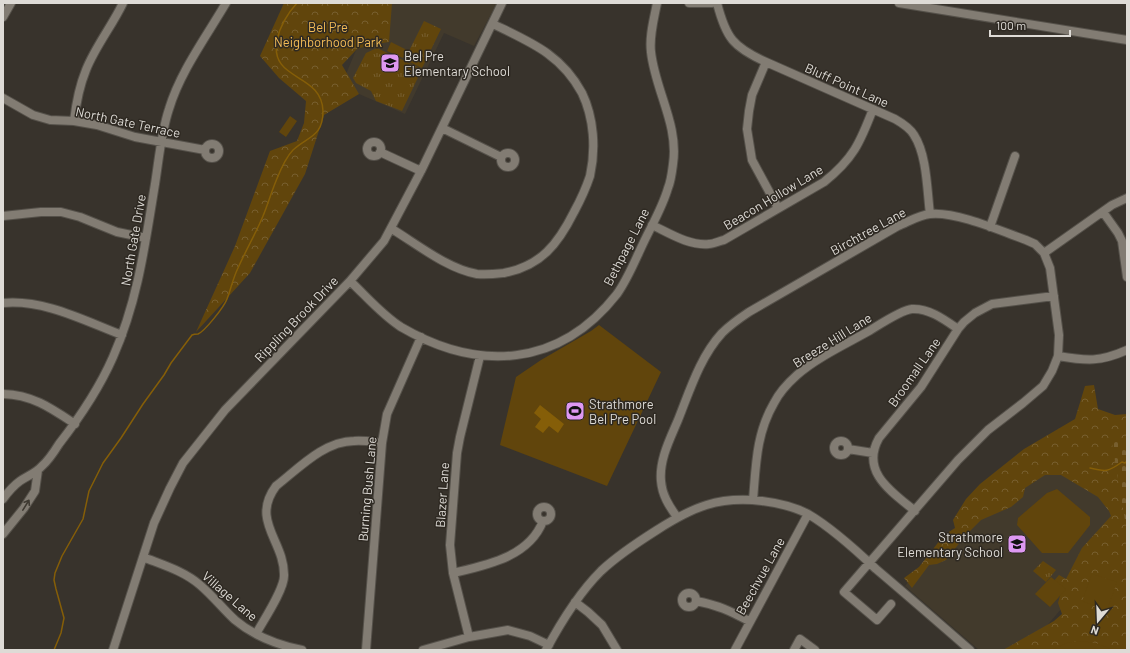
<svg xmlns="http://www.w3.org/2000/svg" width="1130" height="653" viewBox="0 0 1130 653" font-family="Barlow,sans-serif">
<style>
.built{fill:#423a2c}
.grass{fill:url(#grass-tufts)}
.forest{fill:url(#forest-crowns)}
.cemetery{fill:url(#cemetery-stones)}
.garden{fill:#61450c}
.water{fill:#855e08}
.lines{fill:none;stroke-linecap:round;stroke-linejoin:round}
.stream{stroke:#855e08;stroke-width:1.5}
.minor-casing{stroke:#55514a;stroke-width:10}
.minor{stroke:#827c73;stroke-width:8}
.oneway{stroke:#3f3a32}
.labels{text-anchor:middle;stroke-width:3;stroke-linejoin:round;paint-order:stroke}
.park-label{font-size:13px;fill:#f3bb56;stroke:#2e2922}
.poi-label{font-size:13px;fill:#dedbd6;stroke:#2e2922;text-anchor:start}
.street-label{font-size:13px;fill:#dedbd6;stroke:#2e2922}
</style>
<defs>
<pattern id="grass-tufts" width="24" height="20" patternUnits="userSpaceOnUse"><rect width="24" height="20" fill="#61450c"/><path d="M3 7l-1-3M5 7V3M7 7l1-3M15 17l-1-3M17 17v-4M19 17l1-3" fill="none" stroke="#775f2f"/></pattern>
<pattern id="forest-crowns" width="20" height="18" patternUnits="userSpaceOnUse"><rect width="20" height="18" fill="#61450c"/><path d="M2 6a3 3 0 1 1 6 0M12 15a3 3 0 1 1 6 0" fill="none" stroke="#775f2f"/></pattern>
<pattern id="cemetery-stones" width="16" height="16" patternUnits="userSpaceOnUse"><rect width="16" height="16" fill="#61450c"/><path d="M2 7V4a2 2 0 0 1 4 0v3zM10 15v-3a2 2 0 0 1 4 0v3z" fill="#775f2f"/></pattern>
</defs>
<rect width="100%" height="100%" fill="#38332c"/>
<path class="built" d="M376,3H497L474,46L444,33L405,114L359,94L343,81Z
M1073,454L1116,517L1074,594L1026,650H979L905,586L1004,472Z"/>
<path class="grass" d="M424,21L441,29L426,60L409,51Z
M377,48L422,69L402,111L376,101L371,91L356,83L353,78L366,53Z
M1043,561L1056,570L1046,582L1033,571Z"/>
<path class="forest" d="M284,3H392L389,42L370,45L357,49L342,65L359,94L324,115L305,174L250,273L196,332L235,246L270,151L297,141L304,123L306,101L279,78L260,56Z
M1094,385L1098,409L1115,415L1127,414V650H1003L1054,621L1062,614L1058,603L1061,592L1053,582L1059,575L1066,579L1082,548L1111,516L1109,511L1098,497L1061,475H1045L1025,488L1023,497L1011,507L981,520L965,536L946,560L937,564L929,565L912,588L904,578L919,567L944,535L955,528L953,520L966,499L980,484L1024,449L1075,419L1085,386Z"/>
<path class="cemetery" d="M1127,439V532L1112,443Z"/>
<path class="garden" d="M391,42L407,50L403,58L387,51Z
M409,51L426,60L422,68L405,60Z
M290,116L297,121L286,137L279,132Z
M599,325L661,372L607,486L500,445L516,377L541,360L591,331Z
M1057,489L1090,517V525L1068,553H1042L1017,525L1018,518L1047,493Z
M1092,574L1117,582L1107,610L1082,601Z
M1051,577L1066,589L1050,607L1035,594Z
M1080,641L1096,643L1114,650H1051L1067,643Z"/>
<path class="water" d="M540,405L564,424L558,433L549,426L543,433L535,427L541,419L534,413Z"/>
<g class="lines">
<path class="stream" d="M1090,468C1106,472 1108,472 1122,462L1125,463L1127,461
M54,650L61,633L64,618L56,589L54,580L55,573L62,556L83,519L89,491L103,463L121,438L143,404L164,375L171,363L192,335C194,334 196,334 198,334C205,331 224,307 227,299C231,289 233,278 238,268C246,250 256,233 263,216C268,204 271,193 276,181C280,171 285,158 293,150C308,136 323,137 323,111C322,72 269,82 277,40C280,26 287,14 297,3"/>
<defs>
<path id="minor" d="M689,3H712
M717,3C726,38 733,47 766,62L895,119C902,123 910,128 914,135C927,155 927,190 930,214
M899,3L1127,40
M3,17L11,3
M766,62L752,95L749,111L747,129L752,160L778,208
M3,98L33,115L50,120L74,121L97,125L135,137L205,150
M74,121C76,104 79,87 86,70C95,47 112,26 123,3
M442,128L501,157
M367 149a7 7 0 1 1 14 0a7 7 0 1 1-14 0Z
M205 151a7 7 0 1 1 14 0a7 7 0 1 1-14 0Z
M380,152L421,171
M501 160a7 7 0 1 1 14 0a7 7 0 1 1-14 0Z
M1103,212L1118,233L1122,241L1127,277
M3,216L41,212H61L80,217L117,232L146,238
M652,225C669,233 689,246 709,244C714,244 719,241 724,240L824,182C853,159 860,143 873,109
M990,227L1015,156
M392,229C418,245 448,269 477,274C487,275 495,274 504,273C541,266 558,244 574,212C580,201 586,188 590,176C596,149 594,118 582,93C561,54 530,42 493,24
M1044,253L1112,205L1127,198
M350,281C366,296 382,315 401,327C478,372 559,368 617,294C627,280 634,263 641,248C650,228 662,209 668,188C671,181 672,172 673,164C679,125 655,90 651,52C649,36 654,19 657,3
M3,303C44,299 85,321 122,335
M1058,356C1087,361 1100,362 1127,350
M3,394C33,395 51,408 75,424
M834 448a7 7 0 1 1 14 0a7 7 0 1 1-14 0Z
M848,449L873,453
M3,499C8,492 13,486 20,481C27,476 36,473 42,466C49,460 54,452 59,444C80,417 99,389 113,357C138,300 145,245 155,184C159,159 161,133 169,109C180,72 206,37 226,3
M753,500C756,465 756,434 774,403C779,393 788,383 797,375C816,358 846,344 869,331C879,325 901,310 912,309C929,308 945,320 958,329
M537 514a7 7 0 1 1 14 0a7 7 0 1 1-14 0Z
M915,511C892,492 860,472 879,438L921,387L958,329L964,322L975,313L992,304L1054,296
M677,517C669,506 662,495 661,481C659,460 670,439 678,420C690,390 700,357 722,333C730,325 740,318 749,312L898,226C908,222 919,215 930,214C955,211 1001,231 1026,240L1035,244L1044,253L1050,268L1059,335L1058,356L1052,371L1043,386L1023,403L988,430L958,460L844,592L877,620L891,604
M3,534L24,508L35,491L38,470
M143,557C163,565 184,571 200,585C213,596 223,609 235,620C254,636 278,645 302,650
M453,573C487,565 529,557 543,521
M682 600a7 7 0 1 1 14 0a7 7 0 1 1-14 0Z
M696,601C718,605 730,611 749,621
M575,602L588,612L602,625L617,650
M256,634C263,621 284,590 284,576C285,541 250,521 276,486C298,469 324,441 354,441C363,440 373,442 382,443
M469,637L453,573L450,545L457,453L460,437L480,356
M113,650L154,523L170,488L183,463L225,410L350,281L384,241L421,171L502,3
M366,650L382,443L387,414L421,337
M423,650L469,637L508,630L530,636L549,645
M546,650C561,622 578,594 601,571C618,555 638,542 657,530C693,507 718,496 762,501C778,503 793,506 808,514C832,528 856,550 876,569C908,596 939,623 970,650
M735,650L808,514
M794,650L800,639L815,650"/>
</defs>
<use href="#minor" class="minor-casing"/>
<use href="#minor" class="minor"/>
</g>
<defs><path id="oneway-shaft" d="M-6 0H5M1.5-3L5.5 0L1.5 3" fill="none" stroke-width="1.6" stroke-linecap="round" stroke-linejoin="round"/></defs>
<use class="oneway" href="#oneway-shaft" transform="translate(26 505) rotate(-58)"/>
<defs>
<symbol id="school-square" viewBox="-11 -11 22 22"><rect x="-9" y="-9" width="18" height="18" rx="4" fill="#de98f2" stroke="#2e2922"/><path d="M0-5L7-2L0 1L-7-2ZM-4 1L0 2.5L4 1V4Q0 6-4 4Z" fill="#111"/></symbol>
<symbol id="stadium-square" viewBox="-11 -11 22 22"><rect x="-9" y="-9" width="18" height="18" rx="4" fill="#de98f2" stroke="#2e2922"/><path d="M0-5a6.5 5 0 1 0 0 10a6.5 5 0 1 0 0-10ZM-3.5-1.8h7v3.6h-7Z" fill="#111"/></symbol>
</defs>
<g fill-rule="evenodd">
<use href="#school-square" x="379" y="52" width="22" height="22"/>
<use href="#stadium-square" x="564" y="400" width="22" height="22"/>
<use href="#school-square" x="1006" y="533" width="22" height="22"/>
</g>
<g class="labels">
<g class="park-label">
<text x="328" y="32">Bel Pre<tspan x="328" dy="15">Neighborhood Park</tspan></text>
</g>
<g class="poi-label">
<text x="404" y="61">Bel Pre<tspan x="404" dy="15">Elementary School</tspan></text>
<text x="589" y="409">Strathmore<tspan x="589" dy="15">Bel Pre Pool</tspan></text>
<text x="1003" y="542" text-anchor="end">Strathmore<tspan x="1003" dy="15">Elementary School</tspan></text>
</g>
<g class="street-label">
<text transform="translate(847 85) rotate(24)" y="5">Bluff Point Lane</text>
<text transform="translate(128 122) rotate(12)" y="5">North Gate Terrace</text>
<text transform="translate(773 197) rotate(-31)" y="5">Beacon Hollow Lane</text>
<text transform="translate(868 231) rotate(-29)" y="5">Birchtree Lane</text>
<text transform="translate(133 240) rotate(-80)" y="5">North Gate Drive</text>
<text transform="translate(626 247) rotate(-63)" y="5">Bethpage Lane</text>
<text transform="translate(296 319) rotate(-46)" y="5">Rippling Brook Drive</text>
<text transform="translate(832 340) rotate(-32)" y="5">Breeze Hill Lane</text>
<text transform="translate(914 372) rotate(-55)" y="5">Broomall Lane</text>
<text transform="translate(367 489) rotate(-85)" y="5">Burning Bush Lane</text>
<text transform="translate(442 495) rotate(-86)" y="5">Blazer Lane</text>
<text transform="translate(760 576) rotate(-61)" y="5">Beechvue Lane</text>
<text transform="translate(230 596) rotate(41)" y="5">Village Lane</text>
</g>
</g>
<rect width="1130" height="653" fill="none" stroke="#dedbd6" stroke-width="8"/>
<g transform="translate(1098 621) rotate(199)" stroke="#2e2922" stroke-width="3" paint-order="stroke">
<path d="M0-3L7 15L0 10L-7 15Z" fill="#dedbd6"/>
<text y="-6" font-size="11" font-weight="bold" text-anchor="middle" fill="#dedbd6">N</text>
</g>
<path d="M990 30v6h80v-6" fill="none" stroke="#dedbd6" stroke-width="2"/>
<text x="996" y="30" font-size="12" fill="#dedbd6" stroke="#2e2922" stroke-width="3" paint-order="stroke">100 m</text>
</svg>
